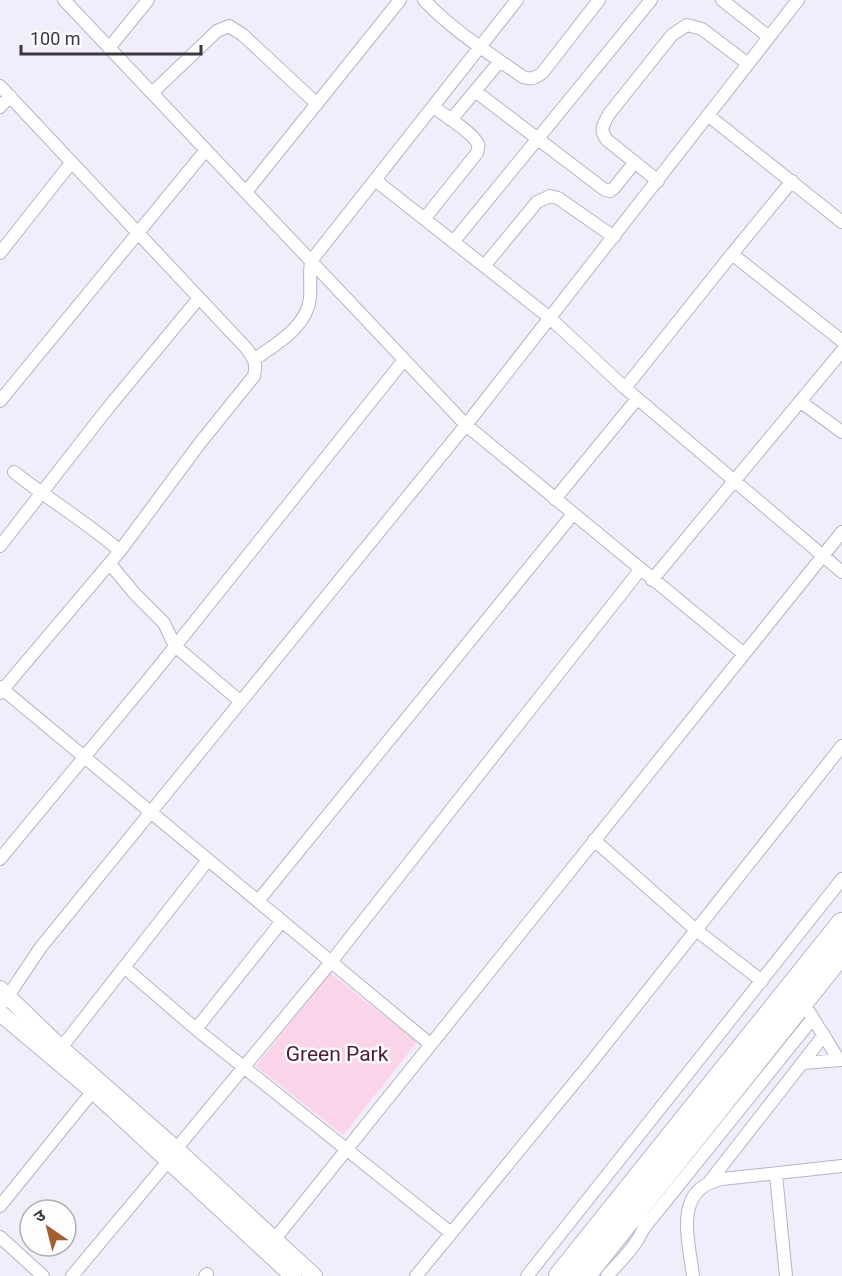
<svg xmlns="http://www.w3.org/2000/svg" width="842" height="1276" viewBox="0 0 842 1276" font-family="Roboto,'Noto Sans Devanagari',sans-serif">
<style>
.green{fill:#fad4e8}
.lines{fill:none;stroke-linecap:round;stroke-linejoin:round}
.street-casing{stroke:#b9b2c8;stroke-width:14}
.secondary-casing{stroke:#b9b2c8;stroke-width:18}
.highway-casing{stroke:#b9b2c8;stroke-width:24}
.street{stroke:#fff;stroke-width:12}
.secondary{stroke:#fff;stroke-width:16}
.highway{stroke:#fff;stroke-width:22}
.labels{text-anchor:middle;stroke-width:5;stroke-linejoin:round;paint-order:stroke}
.park-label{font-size:21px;fill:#4e1b3b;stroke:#fdfdfd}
</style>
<rect width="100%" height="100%" fill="#f2edfb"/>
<path class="green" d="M330,973L417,1042L343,1135L256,1066Z"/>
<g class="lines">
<defs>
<path id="street" d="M64,0L466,425L744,654
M424,0C452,30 489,53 523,77C531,80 536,78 543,72L599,0
M722,0L769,37
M109,48L148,0
M0,86L247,349C254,359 257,363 254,376L200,443L120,551L0,693
M475,91L605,190L610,191L614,188L635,162
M152,93L217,31L229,26L243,35L317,104
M0,107L10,96
M709,116L842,222
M451,120L500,61
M375,180L550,318L625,388L842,572
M658,181L607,140C599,130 603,125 609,114L672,35L687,25L702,29L748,64
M792,181L732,254L842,341
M246,192L400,0
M425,218L477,153C478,150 479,147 478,144C473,133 443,114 433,107
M454,241L651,0
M0,253L71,163
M485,265L537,202L550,196L558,198L614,237
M255,359C276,344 307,327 310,298C311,286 309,274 311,261L517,0
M625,388L732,254
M0,401L206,150
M801,402L842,432
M14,472C49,500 87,522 120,551
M555,499L637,399
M0,546L108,408L199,298
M110,564L135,594L164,623L175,646L241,702
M652,580L842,351
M0,687L430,1044
M594,840L696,930L762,981
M0,859L153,674L404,360
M258,901L573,514
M125,968L196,1029L451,1233
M4,1002L41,947L466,425L798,0
M809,1012L839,1060
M196,1029L282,921
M61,1048L208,860
M803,1063L842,1060
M176,1149L331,962L640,570
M776,1175L786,1276
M710,1181L824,1035
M0,1206L93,1091
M644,1228L813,1018
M0,1237L43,1276
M274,1240L842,532
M72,1276L169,1160
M205,1276L207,1274
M416,1276L589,1065L842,746
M527,1276L842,879
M607,1276C621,1260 642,1241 646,1220
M693,1276C689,1240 672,1189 722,1179L842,1166"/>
<path id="secondary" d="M0,989L61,1048L176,1149L314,1276
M0,1013L93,1091L293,1276"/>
<path id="highway" d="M560,1276L842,924
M584,1276L842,952"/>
</defs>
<use href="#street" class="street-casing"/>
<use href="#secondary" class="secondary-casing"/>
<use href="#highway" class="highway-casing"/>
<use href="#street" class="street"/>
<use href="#secondary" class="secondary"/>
<use href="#highway" class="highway"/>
</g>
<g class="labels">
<g class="park-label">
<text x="337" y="1061">Green Park</text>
</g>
</g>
<g transform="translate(48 1228) rotate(325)"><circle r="28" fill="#fdfdfd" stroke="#afaeb2" stroke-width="1.5"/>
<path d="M0-4.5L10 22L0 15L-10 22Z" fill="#a35e31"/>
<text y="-9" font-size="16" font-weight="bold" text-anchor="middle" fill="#3a3741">उ</text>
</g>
<path d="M21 45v9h180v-9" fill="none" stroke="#3a3741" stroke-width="3"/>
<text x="30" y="45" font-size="18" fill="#3a3741" stroke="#fdfdfd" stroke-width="4.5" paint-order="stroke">100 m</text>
</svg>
